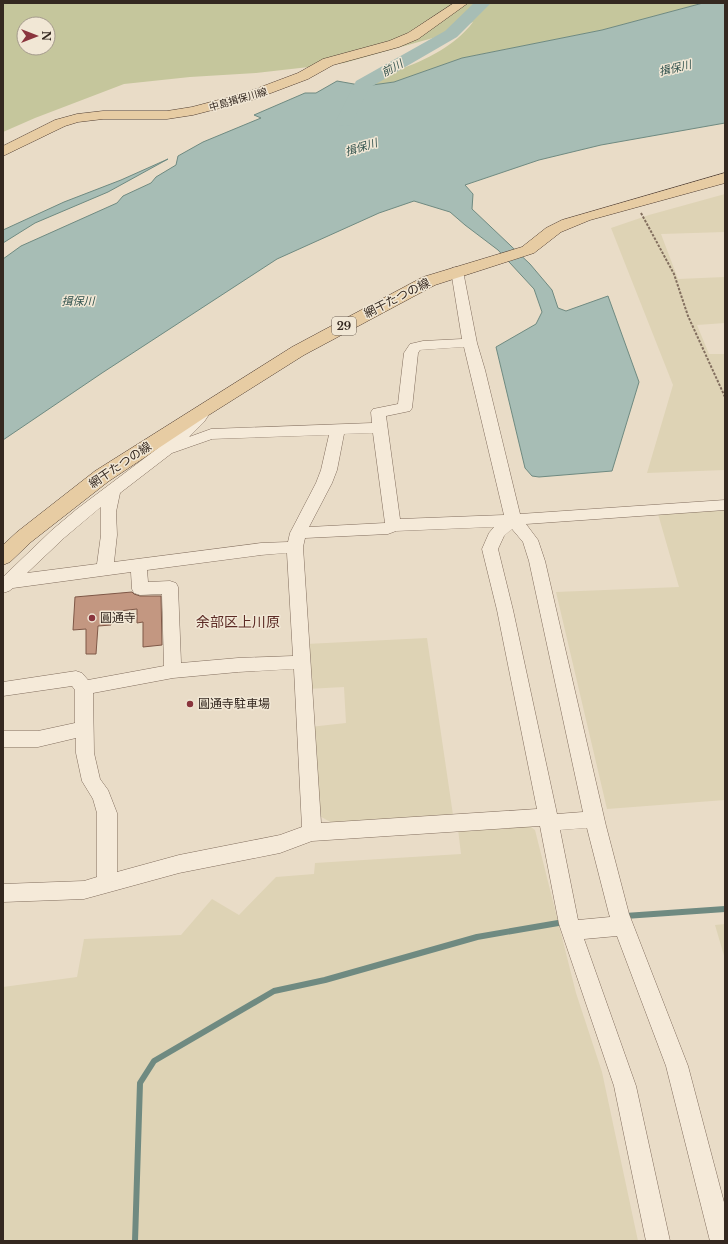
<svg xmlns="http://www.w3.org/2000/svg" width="728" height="1244" viewBox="0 0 728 1244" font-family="'Libre Baskerville','Noto Sans JP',serif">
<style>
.farmland{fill:#ded3b5}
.green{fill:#c5c69c;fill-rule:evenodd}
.water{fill:#a7bdb5;stroke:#6f8a81}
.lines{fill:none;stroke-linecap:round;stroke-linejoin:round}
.stream{stroke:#6f8a81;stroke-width:6}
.river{fill:#a7bdb5;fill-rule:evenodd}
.building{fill:#c39781;stroke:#7f5847}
.minor-casing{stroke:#826e5e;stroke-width:1}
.major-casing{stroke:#513e32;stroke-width:1}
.path{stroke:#826e5e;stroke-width:2;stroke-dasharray:2.5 1.5;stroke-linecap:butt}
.minor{fill:#f5ead9;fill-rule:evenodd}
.major{fill:#e7cca3;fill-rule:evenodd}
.poi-dot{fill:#8a353d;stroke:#f1e7d5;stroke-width:1.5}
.labels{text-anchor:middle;stroke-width:3;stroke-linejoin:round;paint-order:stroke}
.far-street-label{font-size:10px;fill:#342820;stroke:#f1e7d5}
.far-water-label{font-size:11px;font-style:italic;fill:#31524d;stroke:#f1e7d5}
.shield{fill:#f1e7d5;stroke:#6d6156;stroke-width:1}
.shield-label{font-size:11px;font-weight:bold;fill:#342820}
.street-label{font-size:12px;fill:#342820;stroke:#f1e7d5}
.poi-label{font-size:12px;fill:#342820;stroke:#f1e7d5;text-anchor:start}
.quarter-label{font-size:14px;fill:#5c2b25;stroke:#f1e7d5}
</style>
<rect width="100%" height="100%" fill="#e9dcc7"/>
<path class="farmland" d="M725,194V232L661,234L678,279L725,277V323L697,325L709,354H725V470L647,473L673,385L611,228L649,215Z
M725,510V800L607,809L556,592L679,587L658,514Z
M427,638L453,815L334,824L316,814L310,727L346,723L344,687L307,689L306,644Z
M528,825L535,830L576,993L602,1072L638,1241H3V987L77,977L84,939L181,935L212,899L239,915L276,877L314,874L315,863L461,854L458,829Z
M725,924V959L715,925Z"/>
<path class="green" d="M3,3H703L602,30L462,58L394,82L365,86L359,83C371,76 385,74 398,70C426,60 455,46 473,22L447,34L344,63L256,73L190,77L124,84L35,118L3,132ZM24,24H48V48H24Z"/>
<path class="water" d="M703,3H725V123L601,145L539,160L465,185L473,194L472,209L530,264L552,290L558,308L566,311L608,296L639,382L612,471L539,477L532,476L525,468L496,347L536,324L542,312L534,289L498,250L465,225L450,212L414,201L379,213L277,259L102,373L3,440V259L21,246L117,203L123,196L151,183L156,177L176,165L178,156L203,142L261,118L254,115L305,93H316L337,81L365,86L394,82L462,58L602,30Z
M168,159L108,192L35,223L3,243V230L64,202L121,180Z"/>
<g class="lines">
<path class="stream" d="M625,916L725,909
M135,1241L140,1083L154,1061L274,991L325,980L477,937L564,922"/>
<path class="river" d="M474,3H491L457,37L369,88L351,125L345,126L339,125L336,121L356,81L445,31Z"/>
</g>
<path class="building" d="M132,592L134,594L140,596H161L162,645L143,647V622L137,623V609L111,612V625L98,626L96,654H86V629L73,630L75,597Z"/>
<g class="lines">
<defs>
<path id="minor" d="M457,267L462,268L463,271L477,343L485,370L520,514L725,500V510L526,524L538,540L545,561L606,826L629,914L688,1066L725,1206V1241H710L666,1066L617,936L584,939L636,1086L670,1241H646L614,1086L559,924L540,826L312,841L280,853L179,873L84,899L3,902V884L84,881L97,877V813L93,799L82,781L76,753V738L38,747H3V731H38L75,723V690L72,686L3,696V682L76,671L82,673L88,680L164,666L162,594L140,595L134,593L132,589L131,572L13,588L9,591L3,593V577L52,530L77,509L158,448L194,416L200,407L205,405L210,407L212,410L204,422L189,437L211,429L372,423L371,412L373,409L398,404L404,353L410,344L423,341L462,339L451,271L452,268ZM464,347L504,515L400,519L386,416L410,411L412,408L418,353L420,350ZM373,433L385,523L309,527L332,483L337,470L344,434ZM329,435L321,470L316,483L290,533L288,542L261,543L114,562L117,535L116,512L120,493L172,453L212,439ZM101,507V535L97,564L27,573L64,538ZM494,527L489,533L482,549L497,610L537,809L321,823L303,547L305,538L388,534L396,531ZM512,529L523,542L529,561L583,812L557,814L513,610L498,549L504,536ZM287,553L293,656L238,658L181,663L178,587L176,583L170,581L148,582L147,570L261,555ZM294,669L302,827L280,835L179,855L117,872V813L108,790L100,779L94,753L93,693L173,678L238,672ZM587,828L609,914L610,917L578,920L560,830Z"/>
<path id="major" d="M454,3H468L418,39L399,47L333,65L308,79L255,99L193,115L167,119H103L78,122L65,126L3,156V146L55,120L77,114L103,111H167L192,107L245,93L298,73L323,59L389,41L408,33Z
M725,173V183L590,220L561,232L534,253L435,285L304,355L204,418L109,481L31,542L10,562L3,565V545L17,532L95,471L292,347L423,277L522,247L546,228L562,220Z"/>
</defs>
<use href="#minor" class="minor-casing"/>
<use href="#major" class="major-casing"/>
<path class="path" d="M641,213L674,274L688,316L725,397"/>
<use href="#minor" class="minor"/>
<use href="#major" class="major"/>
</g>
<g class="poi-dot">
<circle cx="92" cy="618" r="4"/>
<circle cx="190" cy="704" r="4"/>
</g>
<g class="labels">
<g class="far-street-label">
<text transform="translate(238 99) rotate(-16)" y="4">中島揖保川線</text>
</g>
<g class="far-water-label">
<text transform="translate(392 68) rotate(-29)" y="4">前川</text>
<text transform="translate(675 68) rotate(-14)" y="4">揖保川</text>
<text transform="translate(361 147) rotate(-17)" y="4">揖保川</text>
<text x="78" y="305">揖保川</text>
</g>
<rect class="shield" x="332" y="317" width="24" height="18" rx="3"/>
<g class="shield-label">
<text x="344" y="330">29</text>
</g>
<g class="street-label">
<text transform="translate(397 298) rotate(-27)" y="4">網干たつの線</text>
<text transform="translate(120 465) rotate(-34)" y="4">網干たつの線</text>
</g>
<g class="poi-label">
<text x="100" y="622">圓通寺</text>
<text x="198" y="708">圓通寺駐車場</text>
</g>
<g class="quarter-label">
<text x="238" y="627">余部区上川原</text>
</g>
</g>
<rect width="728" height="1244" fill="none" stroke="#342820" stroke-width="8"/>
<g transform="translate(36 36) rotate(90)"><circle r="19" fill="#f1e7d5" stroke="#a59b8d"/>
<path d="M0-3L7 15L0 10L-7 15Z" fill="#8a353d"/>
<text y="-6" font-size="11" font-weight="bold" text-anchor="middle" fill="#342820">N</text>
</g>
</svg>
